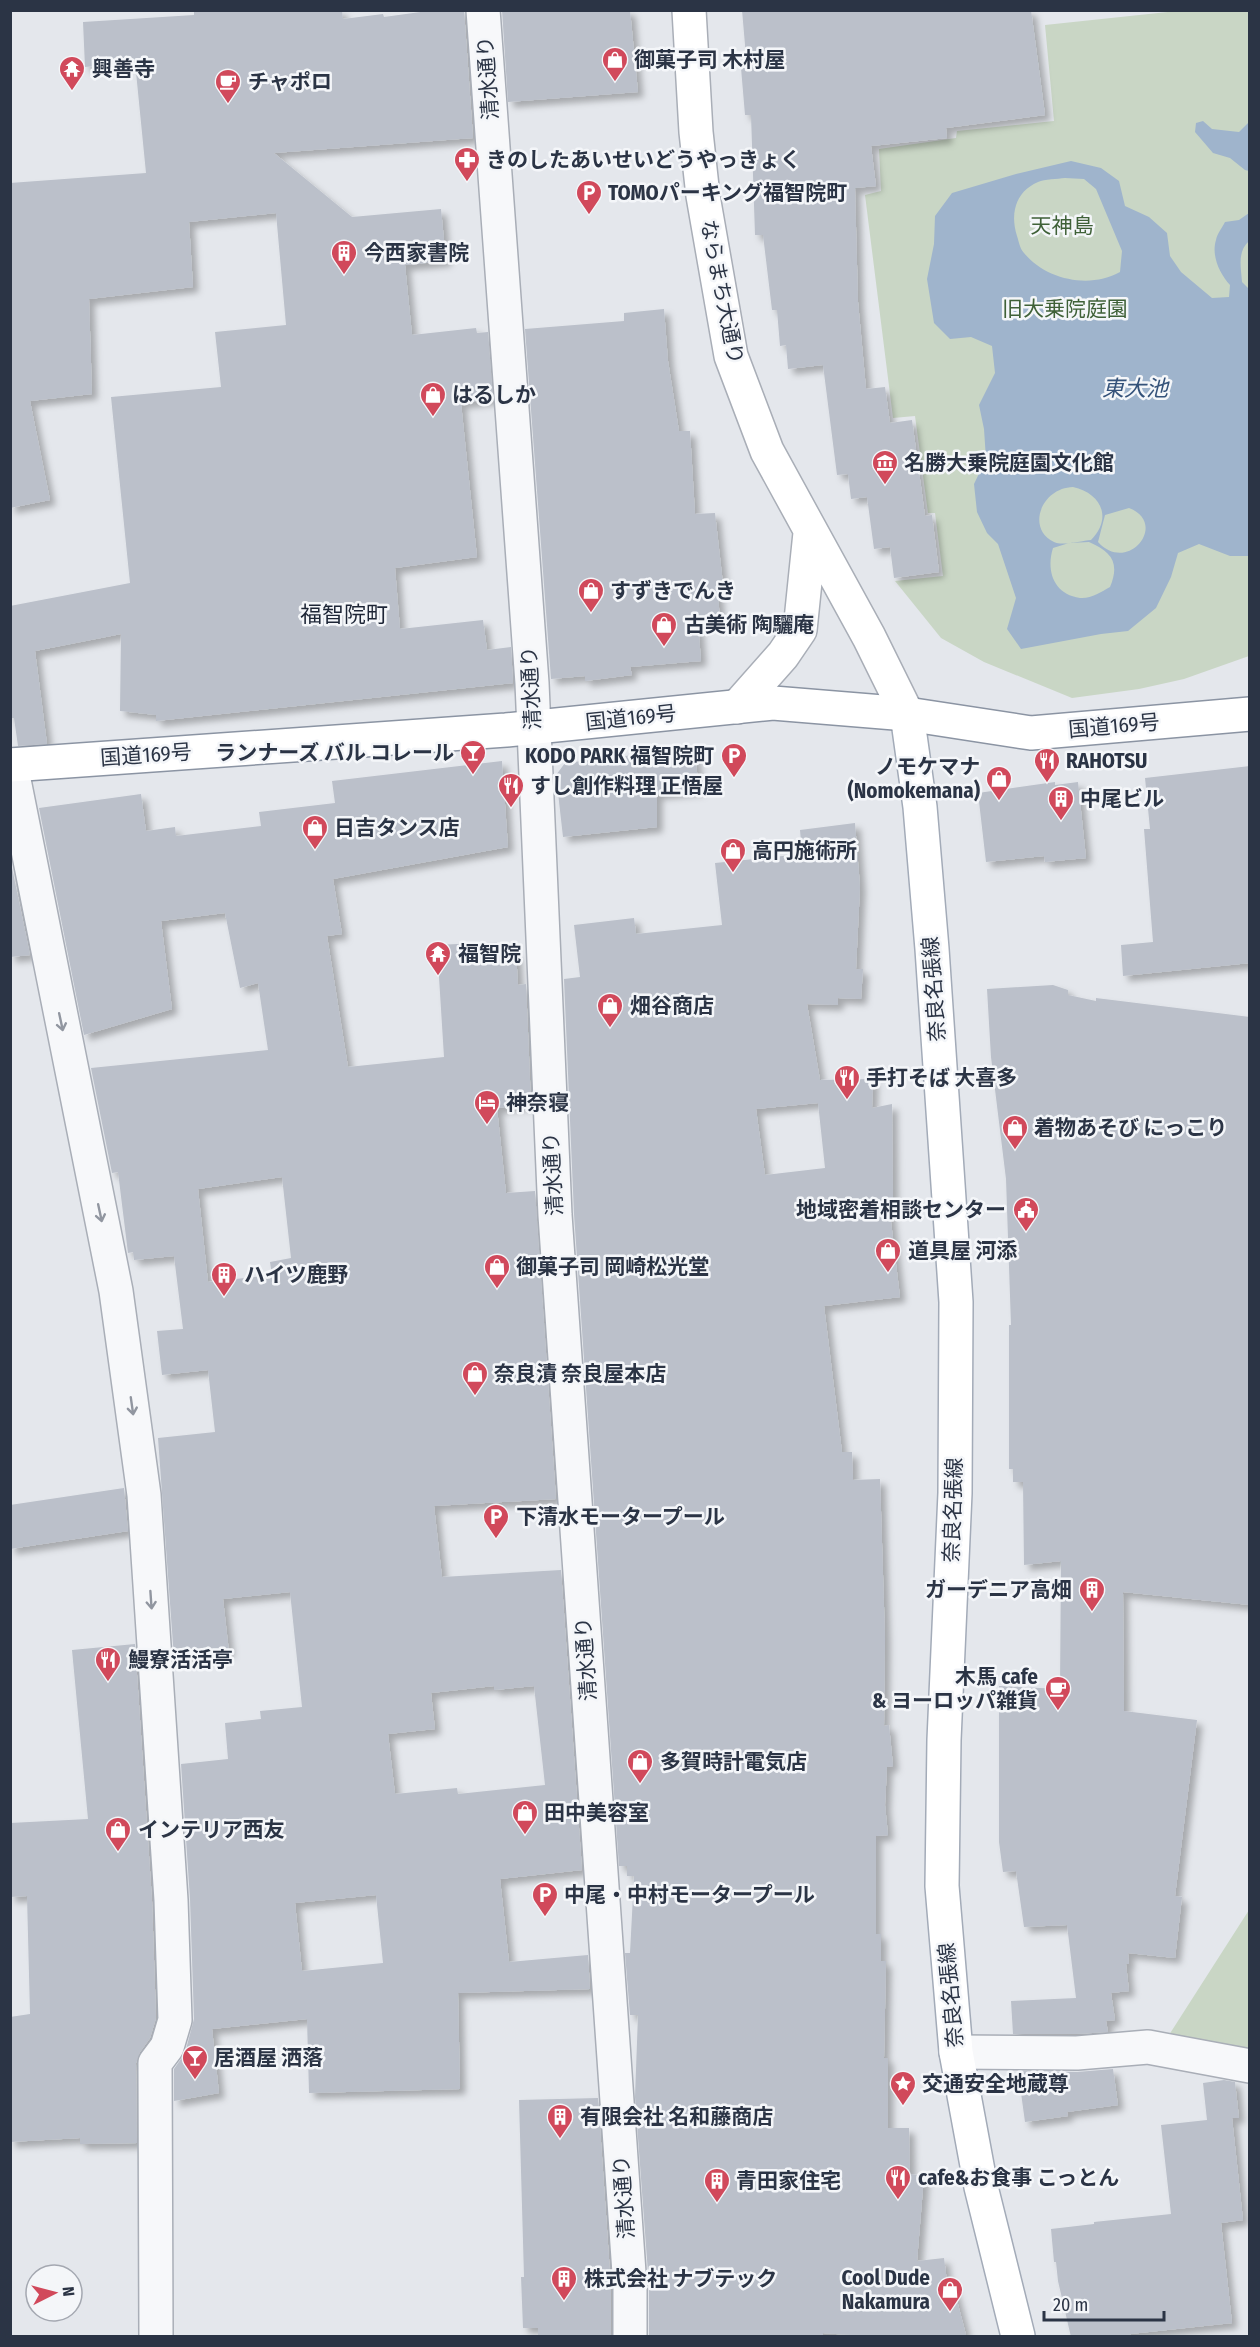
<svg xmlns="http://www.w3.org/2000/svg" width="1260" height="2347" viewBox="0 0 1260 2347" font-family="'Fira Sans Condensed','Noto Sans JP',sans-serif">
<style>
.green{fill:#c9d6c5}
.water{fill:#9fb4cc;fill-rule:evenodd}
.building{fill:#bbc0ca;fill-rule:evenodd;filter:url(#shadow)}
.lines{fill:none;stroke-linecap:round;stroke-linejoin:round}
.street-casing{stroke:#a9aeb7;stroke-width:36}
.secondary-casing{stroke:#a9aeb7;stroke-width:36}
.primary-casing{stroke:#a3abb8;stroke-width:36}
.highway-casing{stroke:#8b94a3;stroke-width:36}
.street{stroke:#f7f8fa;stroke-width:33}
.secondary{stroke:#fff;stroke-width:33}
.primary{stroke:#fff;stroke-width:33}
.highway{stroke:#fff;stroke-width:33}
.oneway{stroke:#9196a0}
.labels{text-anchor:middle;stroke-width:5;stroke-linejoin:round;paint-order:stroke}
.poi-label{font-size:21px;font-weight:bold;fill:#2b3445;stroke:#f4f6f9;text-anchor:start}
.street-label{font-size:21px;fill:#2b3445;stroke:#f4f6f9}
.park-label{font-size:21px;fill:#3f6138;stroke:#f4f6f9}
.water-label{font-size:22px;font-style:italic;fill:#34527a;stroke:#f4f6f9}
.neighbourhood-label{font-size:22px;fill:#1d2536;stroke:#f4f6f9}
</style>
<defs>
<filter id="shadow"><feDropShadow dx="5.5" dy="5.5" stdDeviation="3" flood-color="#0004"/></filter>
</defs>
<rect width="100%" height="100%" fill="#e4e7ec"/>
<path class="green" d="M1177,11H1249V656L1184,679L1139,689L1072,698L984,662L941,638L895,581L943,576L935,513H928L915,416L893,418L865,195L881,191L879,149L956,138L957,131L1054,121L1045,25Z
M1249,1910V2061L1169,2035Z"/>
<path class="water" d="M1203,121L1212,129L1239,132L1249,122V171L1245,170L1230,158L1213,153L1195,132L1196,123Z
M1071,161L1101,168L1119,181L1125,206L1149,217L1167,233L1170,256L1181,272L1212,298L1229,297L1230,285C1220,274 1211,256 1216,240C1217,234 1222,228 1225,222L1239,220L1249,213V241C1237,252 1241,267 1242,282L1250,290L1249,556H1230L1199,544L1178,553L1171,577L1156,608L1128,631L1101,634L1021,649L1007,629L1016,598L998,544L987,533L977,512L974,484L986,459L984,429L979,405L995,373L992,346L971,337L950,339L934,323L927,279L934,244L935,216L952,193L1016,174ZM1065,178L1084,179L1096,189L1122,251L1120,272C1090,289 1046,280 1024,253C1020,249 1019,242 1017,236C1010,214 1015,192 1038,182C1045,179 1057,179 1065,178ZM1073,487C1101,493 1113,518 1091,540C1081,541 1062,546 1054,542C1026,529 1041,488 1073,487ZM1129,508C1169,523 1128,575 1098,542L1105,515ZM1089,542C1112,552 1120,563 1110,587C1101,592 1091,599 1080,598C1053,594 1046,570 1053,548L1069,543Z"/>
<path class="building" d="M194,10H342L343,19L383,14L384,17L435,10H464L473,138L274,153L352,217L441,209L446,261L405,265L412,335L476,328L477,333L488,332L493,399L461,403L477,557L395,568L400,629L483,620L487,650L511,647L513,683L156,721V715L120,711L121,634L35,651L47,744L18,746L14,718H10V606L130,583L111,397L221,387L215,332L286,325L276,213L189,222L193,287L89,299L92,394L30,401L50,500L10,508V183L146,173L135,62L85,67L83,22L194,15Z
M502,10H630L638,92L508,102Z
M742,10H1031L1045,115L946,128L947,138L871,146L876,186L855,188L858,302L866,389L885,387L890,423L912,420L925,516L932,515L939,572L894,578L890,547L874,549L867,497L851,499L848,474L837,475L823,365L788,369L786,345L780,346L777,310H772L763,235H755L751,115H745L741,68H747Z
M664,309L668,361L679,431H690L695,514L715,513L723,584H717L720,619L698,622L701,661L630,667L632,675L585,681V676L551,679L525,329L624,321V313Z
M668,751L670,757L695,754L699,790L657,794V827L563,837L556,775L565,763Z
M502,761L508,847L333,879L342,934L327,936L348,1067L444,1057L437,945L497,942L498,953L516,952L518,985L526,984L531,1104L497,1108L506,1193L535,1191L556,1499L434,1506L442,1577L561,1570L582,1870L500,1879L509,1962L588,1955L590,1989L458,1993L460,2089L309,2093L307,2019L212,2029L219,2093L174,2101V2069L185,2053L194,2019L190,1899L181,1764L228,1759L225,1723L261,1719L260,1711L302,1707L290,1592L223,1599L229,1652L174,1658L158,1438L215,1432L208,1370L162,1375L157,1331L183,1329L174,1256L134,1260L133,1252L128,1253L118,1172L112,1173L91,1068L268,1050L258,983L240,988L225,913L161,921L172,1009L84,1035L39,808L141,794L146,831L175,827L176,836L261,826L259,812L335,803L332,781ZM282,1177L291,1258L270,1262L272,1275L208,1282L198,1189ZM494,1686V1690L534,1686L545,1785L458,1794L457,1788L395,1794L388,1734L435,1729L431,1693ZM376,1895L383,1963L302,1971L295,1903Z
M1250,766V963L1123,976L1121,945L1153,942L1144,829H1150L1145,778Z
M1055,782V785L1078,782L1086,858L1045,862L1044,856L986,862L978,793Z
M855,823L860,887L856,969H863L861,999L838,998V1005L807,1004L820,1080L873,1079L872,1108L892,1104L893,1205H889L900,1297L824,1306L842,1452H852L853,1480L880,1479L885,1638L884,1726L889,1725L893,1766L887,1767L885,1805L888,1835L876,1836V1934H881V1961H886L884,2058H888V2128H909L910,2174L924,2176L917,2261L944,2258L948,2290L954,2289L966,2335L877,2337L823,2333V2337H649V2286L635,2097L638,2015H630L625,1953H630L634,1876H627V1866H619L574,1214L564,979L580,977L574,925L634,918L636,934L722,925L715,863L802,854L800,830ZM818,1103L825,1168L765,1175L756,1109Z
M10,858L30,955L10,957Z
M1053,985L1068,990V995L1096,1001V998L1250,1017V1605L1123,1592L1124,1711L1197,1720L1175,1896L1182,1897L1175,1958L1128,1953L1129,1964H1126L1129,1991L1111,1993L1115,2020L1106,2021L1108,2032L1076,2034H1013L1011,2001L1076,1998L1067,1925L1024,1927L1016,1871L1003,1872L999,1842V1686L1060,1689L1061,1561L1024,1565L1023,1482H1013V1469H1009V1325H1011L1006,1179L991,1057L987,989Z
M124,1488L128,1531L10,1549V1505Z
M135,1644L152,1901L156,2018L150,2038L140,2052L136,2063L137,2143L80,2144V2138L10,2142V2017L30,2014L27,1896L10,1897V1823L88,1819L72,1650Z
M1113,2069L1118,2105L1067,2112L1068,2116L1025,2122L1018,2071L1077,2072Z
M1224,2080L1235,2082L1239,2118H1232L1243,2220L1221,2223L1232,2323L1130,2334L1131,2337H1071L1058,2281L1056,2262H1054L1051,2229L1094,2224V2222L1171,2214L1161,2125L1207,2120L1203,2083Z
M598,2098L611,2288V2337H538V2328H523L521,2277H524L519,2100Z"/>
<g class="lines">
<defs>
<path id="street" d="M483,10L532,683L555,1215L630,2287V2336
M11,765L116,1291L144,1495L171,1900L175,2020L167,2047L155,2063L156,2336
M956,2052L1077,2053L1148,2047L1250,2066"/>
<path id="secondary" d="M689,10L696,132L703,196L731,356L767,451L869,637L907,714
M737,707L783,655L800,630L810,533"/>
<path id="primary" d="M907,714L920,807L932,949L956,1302L955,1493L944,1740L942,1886L956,2052L981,2187L1018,2336"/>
<path id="highway" d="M10,765L506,730L773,703L907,714L1031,733L1250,714"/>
</defs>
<use href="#street" class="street-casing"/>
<use href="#secondary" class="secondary-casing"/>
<use href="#primary" class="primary-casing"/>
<use href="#highway" class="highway-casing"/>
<use href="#street" class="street"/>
<use href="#secondary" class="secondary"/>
<use href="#primary" class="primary"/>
<use href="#highway" class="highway"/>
</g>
<defs><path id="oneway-shaft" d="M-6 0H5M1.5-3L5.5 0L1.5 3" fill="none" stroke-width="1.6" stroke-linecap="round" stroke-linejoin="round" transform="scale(1.5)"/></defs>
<g class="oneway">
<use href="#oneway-shaft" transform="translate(61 1022) rotate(78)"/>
<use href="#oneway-shaft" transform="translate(100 1213) rotate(78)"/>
<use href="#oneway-shaft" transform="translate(132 1406) rotate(82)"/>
<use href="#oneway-shaft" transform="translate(151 1600) rotate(86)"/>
</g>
<defs>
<symbol id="shop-pin" viewBox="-11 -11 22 30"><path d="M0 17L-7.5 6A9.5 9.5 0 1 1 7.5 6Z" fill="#d1495b" stroke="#f4f6f9"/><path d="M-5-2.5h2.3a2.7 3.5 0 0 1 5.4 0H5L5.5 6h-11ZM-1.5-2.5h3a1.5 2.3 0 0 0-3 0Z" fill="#fff"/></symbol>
<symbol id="temple-pin" viewBox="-11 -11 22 30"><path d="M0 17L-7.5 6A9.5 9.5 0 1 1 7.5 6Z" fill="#d1495b" stroke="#f4f6f9"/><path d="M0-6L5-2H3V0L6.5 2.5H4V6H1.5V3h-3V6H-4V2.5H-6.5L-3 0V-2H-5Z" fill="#fff"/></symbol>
<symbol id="cafe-pin" viewBox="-11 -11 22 30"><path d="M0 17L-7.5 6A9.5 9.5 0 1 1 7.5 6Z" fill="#d1495b" stroke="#f4f6f9"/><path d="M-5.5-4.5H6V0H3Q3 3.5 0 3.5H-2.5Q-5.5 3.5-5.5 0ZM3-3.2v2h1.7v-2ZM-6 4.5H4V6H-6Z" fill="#fff"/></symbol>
<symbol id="pharmacy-pin" viewBox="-11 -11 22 30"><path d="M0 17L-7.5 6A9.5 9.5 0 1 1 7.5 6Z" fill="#d1495b" stroke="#f4f6f9"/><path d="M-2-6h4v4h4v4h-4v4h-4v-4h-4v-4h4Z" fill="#fff"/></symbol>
<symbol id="parking-pin" viewBox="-11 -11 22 30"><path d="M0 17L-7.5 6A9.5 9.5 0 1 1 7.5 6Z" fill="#d1495b" stroke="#f4f6f9"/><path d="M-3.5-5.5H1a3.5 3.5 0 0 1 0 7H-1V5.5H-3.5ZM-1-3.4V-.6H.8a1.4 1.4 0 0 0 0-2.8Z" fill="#fff"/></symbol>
<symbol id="building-pin" viewBox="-11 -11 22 30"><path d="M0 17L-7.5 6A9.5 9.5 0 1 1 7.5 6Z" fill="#d1495b" stroke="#f4f6f9"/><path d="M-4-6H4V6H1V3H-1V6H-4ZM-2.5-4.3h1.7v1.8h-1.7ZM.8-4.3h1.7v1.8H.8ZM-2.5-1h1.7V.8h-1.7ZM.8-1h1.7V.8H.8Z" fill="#fff"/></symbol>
<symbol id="museum-pin" viewBox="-11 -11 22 30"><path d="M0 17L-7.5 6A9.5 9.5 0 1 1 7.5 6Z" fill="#d1495b" stroke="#f4f6f9"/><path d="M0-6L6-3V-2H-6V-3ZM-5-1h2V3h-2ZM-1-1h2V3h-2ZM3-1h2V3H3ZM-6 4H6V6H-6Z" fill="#fff"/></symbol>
<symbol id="bar-pin" viewBox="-11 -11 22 30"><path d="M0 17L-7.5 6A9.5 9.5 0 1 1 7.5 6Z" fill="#d1495b" stroke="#f4f6f9"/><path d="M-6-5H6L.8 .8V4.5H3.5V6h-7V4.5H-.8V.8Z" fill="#fff"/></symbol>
<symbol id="restaurant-pin" viewBox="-11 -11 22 30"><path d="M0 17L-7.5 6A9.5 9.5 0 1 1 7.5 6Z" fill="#d1495b" stroke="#f4f6f9"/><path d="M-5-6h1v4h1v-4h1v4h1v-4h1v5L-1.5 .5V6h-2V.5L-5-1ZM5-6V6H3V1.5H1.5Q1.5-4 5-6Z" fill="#fff"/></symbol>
<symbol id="hotel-pin" viewBox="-11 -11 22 30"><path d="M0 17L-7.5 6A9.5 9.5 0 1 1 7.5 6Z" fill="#d1495b" stroke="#f4f6f9"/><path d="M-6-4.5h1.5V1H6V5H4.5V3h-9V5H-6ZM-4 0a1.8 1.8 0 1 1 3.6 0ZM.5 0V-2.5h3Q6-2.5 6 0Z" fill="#fff"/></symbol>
<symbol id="civic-pin" viewBox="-11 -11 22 30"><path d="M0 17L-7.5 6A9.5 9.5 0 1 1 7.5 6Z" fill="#d1495b" stroke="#f4f6f9"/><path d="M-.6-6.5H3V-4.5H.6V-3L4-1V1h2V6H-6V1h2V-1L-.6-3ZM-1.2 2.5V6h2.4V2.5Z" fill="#fff"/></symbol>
<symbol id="sight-pin" viewBox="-11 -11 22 30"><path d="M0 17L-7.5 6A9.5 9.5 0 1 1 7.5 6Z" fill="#d1495b" stroke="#f4f6f9"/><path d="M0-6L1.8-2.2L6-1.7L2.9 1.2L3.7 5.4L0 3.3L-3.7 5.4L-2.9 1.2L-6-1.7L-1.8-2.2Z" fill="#fff"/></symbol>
</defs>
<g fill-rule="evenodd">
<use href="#shop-pin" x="600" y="45" width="30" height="40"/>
<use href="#temple-pin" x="57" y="54" width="30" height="40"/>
<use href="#cafe-pin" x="213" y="67" width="30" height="40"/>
<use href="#pharmacy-pin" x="452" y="145" width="30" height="40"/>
<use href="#parking-pin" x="574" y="178" width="30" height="40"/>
<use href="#building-pin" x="329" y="238" width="30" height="40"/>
<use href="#shop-pin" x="418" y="380" width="30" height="40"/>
<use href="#museum-pin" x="870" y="448" width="30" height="40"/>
<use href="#shop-pin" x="576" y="576" width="30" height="40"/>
<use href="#shop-pin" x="649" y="610" width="30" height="40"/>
<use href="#bar-pin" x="458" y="738" width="30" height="40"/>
<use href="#parking-pin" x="719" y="741" width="30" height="40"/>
<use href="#restaurant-pin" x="1032" y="746" width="30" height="40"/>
<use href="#shop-pin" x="984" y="764" width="30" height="40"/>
<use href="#restaurant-pin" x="496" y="771" width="30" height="40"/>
<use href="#building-pin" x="1046" y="784" width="30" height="40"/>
<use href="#shop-pin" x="300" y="813" width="30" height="40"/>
<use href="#shop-pin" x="718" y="836" width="30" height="40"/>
<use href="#temple-pin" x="423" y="939" width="30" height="40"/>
<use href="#shop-pin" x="595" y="991" width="30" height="40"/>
<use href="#restaurant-pin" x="832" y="1063" width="30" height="40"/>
<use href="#hotel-pin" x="472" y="1088" width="30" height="40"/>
<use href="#shop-pin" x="1000" y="1113" width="30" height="40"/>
<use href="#civic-pin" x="1011" y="1195" width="30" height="40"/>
<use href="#shop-pin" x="873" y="1236" width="30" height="40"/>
<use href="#shop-pin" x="482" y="1252" width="30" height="40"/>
<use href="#building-pin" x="209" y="1260" width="30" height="40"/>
<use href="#shop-pin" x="460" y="1359" width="30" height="40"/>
<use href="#parking-pin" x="481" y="1502" width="30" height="40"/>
<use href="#building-pin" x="1077" y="1575" width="30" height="40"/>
<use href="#restaurant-pin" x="93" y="1645" width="30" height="40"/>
<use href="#cafe-pin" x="1043" y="1674" width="30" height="40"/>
<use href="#shop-pin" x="625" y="1747" width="30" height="40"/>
<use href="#shop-pin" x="510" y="1798" width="30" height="40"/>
<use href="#shop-pin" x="103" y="1815" width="30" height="40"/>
<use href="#parking-pin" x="530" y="1880" width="30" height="40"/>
<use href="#bar-pin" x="180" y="2043" width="30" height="40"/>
<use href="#sight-pin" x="888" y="2069" width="30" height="40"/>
<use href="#building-pin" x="545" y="2102" width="30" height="40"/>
<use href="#restaurant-pin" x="883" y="2163" width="30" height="40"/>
<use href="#building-pin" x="702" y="2166" width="30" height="40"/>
<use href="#building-pin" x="549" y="2264" width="30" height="40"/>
<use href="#shop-pin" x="935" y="2275" width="30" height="40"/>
</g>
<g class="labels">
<g class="poi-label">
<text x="634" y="67">御菓子司 木村屋</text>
<text x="92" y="76">興善寺</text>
<text x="248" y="89">チャポロ</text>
<text x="486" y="167">きのしたあいせいどうやっきょく</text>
<text x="608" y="200">TOMOパーキング福智院町</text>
<text x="364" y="260">今西家書院</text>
<text x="452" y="402">はるしか</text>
<text x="904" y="470">名勝大乗院庭園文化館</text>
<text x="610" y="598">すずきでんき</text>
<text x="684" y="632">古美術 陶驪庵</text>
<text x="454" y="760" text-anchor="end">ランナーズ バル コレール</text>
<text x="714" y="763" text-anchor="end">KODO PARK 福智院町</text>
<text x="1066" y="768">RAHOTSU</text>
<text x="980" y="774" text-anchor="end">ノモケマナ<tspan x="980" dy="24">(Nomokemana)</tspan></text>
<text x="530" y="793">すし創作料理 正悟屋</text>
<text x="1080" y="806">中尾ビル</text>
<text x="334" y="835">日吉タンス店</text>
<text x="752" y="858">高円施術所</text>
<text x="458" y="961">福智院</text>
<text x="630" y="1013">畑谷商店</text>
<text x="866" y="1085">手打そば 大喜多</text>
<text x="506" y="1110">神奈寝</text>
<text x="1034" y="1135">着物あそび にっこり</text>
<text x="1006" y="1217" text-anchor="end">地域密着相談センター</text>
<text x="908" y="1258">道具屋 河添</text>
<text x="516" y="1274">御菓子司 岡崎松光堂</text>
<text x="244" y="1282">ハイツ鹿野</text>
<text x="494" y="1381">奈良漬 奈良屋本店</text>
<text x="516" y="1524">下清水モータープール</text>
<text x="1072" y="1597" text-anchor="end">ガーデニア高畑</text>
<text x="128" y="1667">鰻寮活活亭</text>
<text x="1038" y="1684" text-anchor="end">木馬 cafe<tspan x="1038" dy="24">&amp; ヨーロッパ雑貨</tspan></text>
<text x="660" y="1769">多賀時計電気店</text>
<text x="544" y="1820">田中美容室</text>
<text x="138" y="1837">インテリア西友</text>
<text x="564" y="1902">中尾・中村モータープール</text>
<text x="214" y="2065">居酒屋 洒落</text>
<text x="922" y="2091">交通安全地蔵尊</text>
<text x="580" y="2124">有限会社 名和藤商店</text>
<text x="918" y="2185">cafe&amp;お食事 こっとん</text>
<text x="736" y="2188">青田家住宅</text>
<text x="930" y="2285" text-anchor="end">Cool Dude<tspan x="930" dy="24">Nakamura</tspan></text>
<text x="584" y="2286">株式会社 ナブテック</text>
</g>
<g class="street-label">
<text transform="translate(488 78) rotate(-94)" y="7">清水通り</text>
<text transform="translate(722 292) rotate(79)" y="7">ならまち大通り</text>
<text transform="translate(531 688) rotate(-93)" y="7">清水通り</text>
<text transform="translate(631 718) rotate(-6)" y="7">国道169号</text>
<text transform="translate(1114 726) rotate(-5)" y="7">国道169号</text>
<text transform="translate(146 755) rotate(-4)" y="7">国道169号</text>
<text transform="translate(934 989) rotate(-94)" y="7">奈良名張線</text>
<text transform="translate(553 1174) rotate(-93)" y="7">清水通り</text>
<text transform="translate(953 1510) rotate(-88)" y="7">奈良名張線</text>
<text transform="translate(586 1659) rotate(-94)" y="7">清水通り</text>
<text transform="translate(951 1995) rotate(-95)" y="7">奈良名張線</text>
<text transform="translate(624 2197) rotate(-94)" y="7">清水通り</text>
</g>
<g class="park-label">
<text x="1062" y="233">天神島</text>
<text x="1065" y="316">旧大乗院庭園</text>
</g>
<g class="water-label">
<text x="1135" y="396">東大池</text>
</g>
<g class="neighbourhood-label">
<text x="344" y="622">福智院町</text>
</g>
</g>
<rect width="1260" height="2347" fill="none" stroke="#2b3445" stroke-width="24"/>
<g transform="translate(54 2293) rotate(84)"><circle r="28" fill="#f4f6f9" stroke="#a4a8b1" stroke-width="1.5"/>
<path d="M0-4.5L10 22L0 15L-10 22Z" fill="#d1495b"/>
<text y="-9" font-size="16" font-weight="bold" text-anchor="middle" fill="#2b3445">N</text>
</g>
<path d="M1044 2311v9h120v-9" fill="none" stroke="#2b3445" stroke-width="3"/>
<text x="1053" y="2311" font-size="18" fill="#2b3445" stroke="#f4f6f9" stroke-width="4.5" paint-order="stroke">20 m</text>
</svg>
